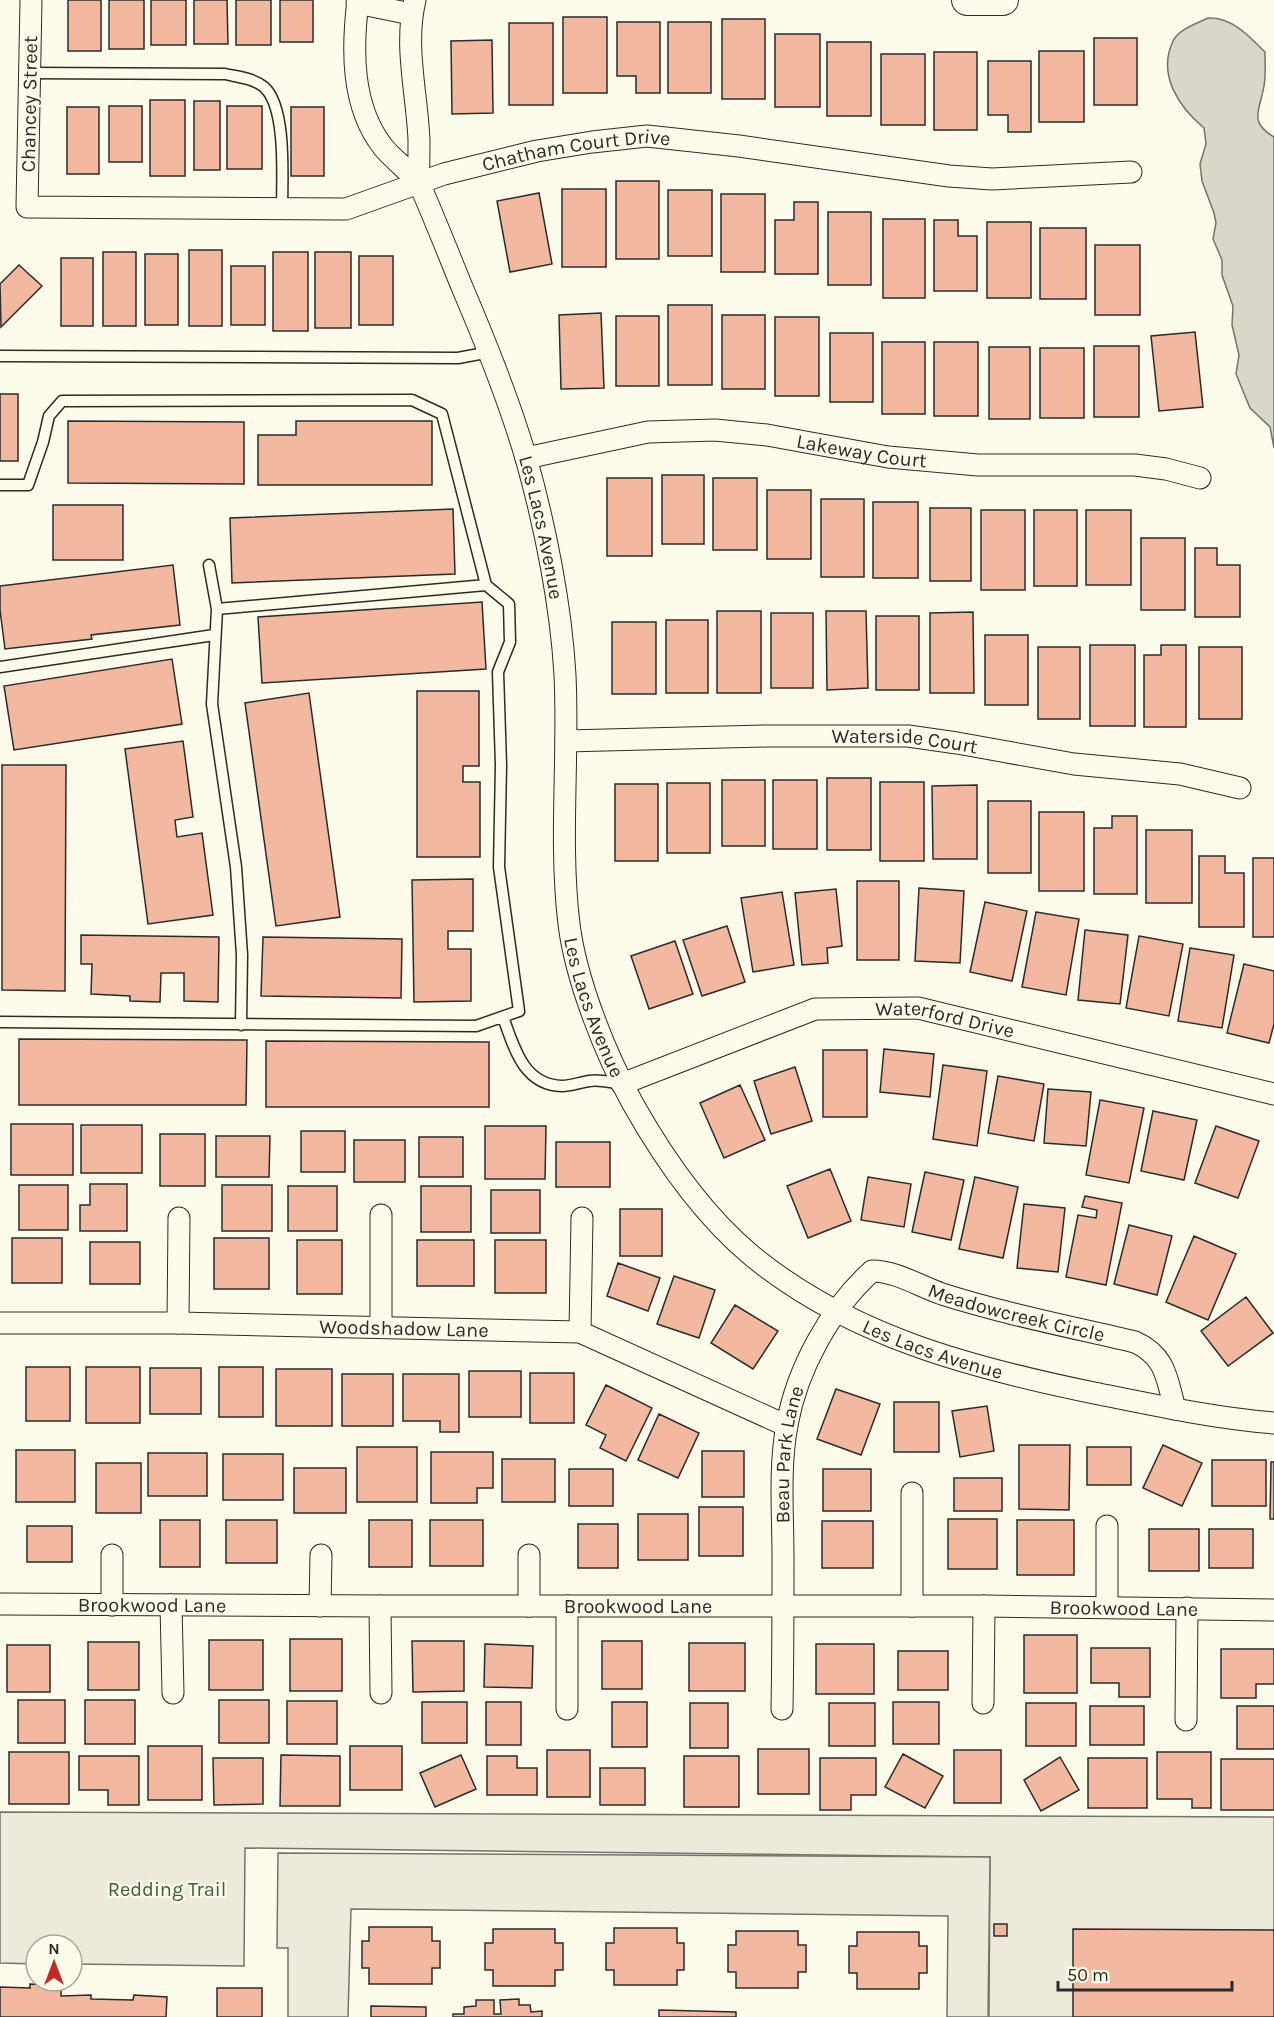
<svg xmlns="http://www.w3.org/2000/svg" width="1274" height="2017" viewBox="0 0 1274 2017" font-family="Karla,sans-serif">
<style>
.green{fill:#ecebdb;stroke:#74746e;stroke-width:1.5}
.parking{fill:#eceadb;stroke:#74746e;stroke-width:1.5}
.water{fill:#d8d7c9;stroke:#74746e;stroke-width:1.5}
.building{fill:#f2b8a0;stroke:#2b2b2b;stroke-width:1.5}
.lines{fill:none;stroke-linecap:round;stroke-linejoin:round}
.lane-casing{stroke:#2b2b2b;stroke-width:13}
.street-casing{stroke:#2b2b2b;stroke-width:23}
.secondary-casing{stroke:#2b2b2b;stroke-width:32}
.lane{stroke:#fdfbea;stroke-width:10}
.street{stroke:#fdfbea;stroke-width:21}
.secondary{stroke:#fdfbea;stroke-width:30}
.labels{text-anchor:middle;stroke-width:4.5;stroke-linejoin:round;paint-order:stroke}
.street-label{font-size:20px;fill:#2b2b2b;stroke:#fdfbea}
.park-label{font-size:20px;fill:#34623c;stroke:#fdfbea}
</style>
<rect width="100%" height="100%" fill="#fdfbea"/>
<path class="green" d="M0,1812L1274,1817V2017H989L990,1857L245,1848L244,1966L72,1964V1945H36V1964L0,1963Z"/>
<path class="parking" d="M278,1853L990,1857L988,2017H947L948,1916L351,1909L348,2017H288V1948H277Z"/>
<path class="water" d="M1208,18C1232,17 1249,36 1265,52C1265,63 1266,76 1264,86C1260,110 1248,122 1274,137V448L1270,427L1250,408L1236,374L1239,355L1232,325L1233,306L1222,275V260L1213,239L1216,223L1214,213L1202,181L1200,164L1206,144L1204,128C1179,107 1157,75 1173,41C1179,29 1196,24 1208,18Z"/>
<path class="building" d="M68,0H101V51H68Z
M109,0H144V49H109Z
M151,0H186V45H151Z
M194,0H227L228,44H194Z
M236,0H271V45H236Z
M280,0H313V42H280Z
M563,17H607V93H563Z
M722,19H765V99H722Z
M617,22H660V93H636V76H617Z
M668,22H711V93H668Z
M509,23H553V105H509Z
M775,34H820V107H775Z
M1094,38H1137V105H1094Z
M492,40L493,113L452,114L451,41Z
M827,42H871V116H827Z
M1039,51H1084V122H1039Z
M934,52H977V130H934Z
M881,54H925V125H881Z
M988,61H1031V132H1008V115H988Z
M150,100H185V176H150Z
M194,101H220V170H194Z
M109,106H142V162H109Z
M227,106H262V169H227Z
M67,107H99V174H67Z
M291,107H324V176H291Z
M616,181H659V259H616Z
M562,189H606V267H562Z
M668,190H712V256H668Z
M539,193L552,264L510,272L497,201Z
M721,194H765V272H721Z
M794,202H818V274H775V220H794Z
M828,212H871V285H828Z
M883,219H925V298H883Z
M934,220H958V236H977V291H934Z
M987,222H1031V298H987Z
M1040,228H1086V299H1040Z
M1095,245H1140V315H1095Z
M189,250H222V326H189Z
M103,252H136V326H103Z
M273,252H308V331H273Z
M315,252H351V328H315Z
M145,254H178V325H145Z
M359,256H393V325H359Z
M61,258H93V326H61Z
M19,265L42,286L1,327L0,284Z
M231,266H265V325H231Z
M668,305H712V385H668Z
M601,313L604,388L561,389L559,315Z
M722,315H765V389H722Z
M616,316H659V386H616Z
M775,317H819V396H775Z
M1195,332L1203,407L1159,411L1151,336Z
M830,333H873V402H830Z
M882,342H925V414H882Z
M934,342H978V416H934Z
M1094,346H1139V417H1094Z
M989,347H1030V419H989Z
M1040,348H1084V418H1040Z
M0,394H18V461H0Z
M68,421L244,422V484L68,483Z
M296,421H432V485H258V435H296Z
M662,475H704V544H662Z
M607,478H652V556H607Z
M713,478H757V550H713Z
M767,490H811V559H767Z
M821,499H864V577H821Z
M873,502H918V578H873Z
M53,505H123V560H53Z
M930,508H971V581H930Z
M453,509L455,574L232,583L230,518Z
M981,510H1025V590H981Z
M1034,510H1077V586H1034Z
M1086,510H1131V585H1086Z
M1141,538H1185V610H1141Z
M1195,548H1217V565H1240V617H1195Z
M173,565L180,625L91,635L92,639L5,649L0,610V586Z
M482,602L486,669L262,683L258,617Z
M717,611H761V693H717Z
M826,611H866L868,688L827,690Z
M973,612L974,693H930V613Z
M771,613H813V688H771Z
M876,616H919V690H876Z
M666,620H708V693H666Z
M612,622H656V694H612Z
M985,635H1028V705H985Z
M1090,645H1135V726H1090Z
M1161,645H1186V727H1144V655H1161Z
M1038,647H1080V719H1038Z
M1199,647H1242V719H1199Z
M172,659L182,724L14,750L4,686Z
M417,691H479V766H463V782H480V857H417Z
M309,693L340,917L276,926L245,703Z
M183,741L193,817L175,820L177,837L202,833L213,915L148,924L125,749Z
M2,765H66L65,991L2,990Z
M827,778H871V850H827Z
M722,780H765V846H722Z
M773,780H817V849H773Z
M880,782H924V861H880Z
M667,783H710V853H667Z
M615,784H658V861H615Z
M977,785V859H933L932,786Z
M988,801H1031V873H988Z
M1039,812H1084V891H1039Z
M1112,816H1137V894H1094V828H1112Z
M1146,830H1192V903H1146Z
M1199,856H1225V873H1244V927H1199Z
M1253,858H1274V937H1253Z
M473,879V931H448V949H471V1001L414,1002L412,880Z
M857,881H899V960H857Z
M919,888L964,891L960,963L915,961Z
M836,889L842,946L827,948L828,963L802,965L795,893Z
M782,892L794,965L753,972L741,898Z
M985,902L1027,911L1012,981L970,972Z
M1036,912L1079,919L1066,995L1022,987Z
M727,926L745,982L702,996L683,940Z
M1085,930L1128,935L1120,1004L1078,1000Z
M81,935L219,937L218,1002L184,1001V973H161L160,1002L130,1001V996L91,994L92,964H81Z
M1139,936L1183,944L1169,1016L1126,1008Z
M263,937L402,939L401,998L261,996Z
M675,941L693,994L649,1009L631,956Z
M1190,948L1234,955L1222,1028L1178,1021Z
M1244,964L1274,971V1024L1269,1043L1227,1033Z
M19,1039L247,1040L246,1105H19Z
M266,1041L489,1042V1107H266Z
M884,1049L934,1054L930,1097L880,1092Z
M823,1050H867V1117H823Z
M943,1065L987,1071L977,1146L933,1139Z
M795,1067L812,1121L771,1134L754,1081Z
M998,1076L1044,1084L1034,1141L988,1133Z
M740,1085L765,1140L724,1158L700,1103Z
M1048,1089L1091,1092L1086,1146L1044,1143Z
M1100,1100L1144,1108L1129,1183L1086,1175Z
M1153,1111L1197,1120L1184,1180L1141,1171Z
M11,1124H73V1175H11Z
M81,1125H142V1173H81Z
M485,1126H546L545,1179H485Z
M1216,1126L1259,1141L1238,1198L1195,1183Z
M301,1131H345V1172H301Z
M160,1134H205V1186H160Z
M216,1136H270L269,1177H216Z
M419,1137H463V1177H419Z
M354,1140H405V1182H354Z
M556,1142H610V1187H556Z
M830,1169L851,1221L808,1238L787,1186Z
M925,1172L964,1180L951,1240L912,1232Z
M868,1177L911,1184L904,1227L861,1220Z
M975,1177L1018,1187L1003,1258L959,1249Z
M90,1184H127V1231H80V1205H90Z
M19,1185H68V1230H19Z
M222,1185H272V1231H222Z
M288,1186H337V1231H288Z
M421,1186H471V1232H421Z
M491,1190H540V1233H491Z
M1085,1196L1122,1203L1106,1285L1066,1277L1078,1215L1096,1218L1097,1210L1082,1207Z
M1024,1204L1065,1208L1058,1272L1017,1268Z
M620,1209H662V1256H620Z
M1129,1225L1172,1236L1157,1295L1114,1284Z
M1194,1236L1236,1254L1208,1320L1166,1302Z
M12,1238H62V1283H12Z
M214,1238H269V1289H214Z
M297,1240H342V1294H297Z
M417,1240H474V1286H417Z
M495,1240H546V1293H495Z
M90,1242H140V1284H90Z
M618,1263L660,1278L648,1311L607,1296Z
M674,1276L715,1290L699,1338L657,1324Z
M1246,1297L1273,1333L1228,1366L1201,1331Z
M735,1305L778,1331L753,1369L711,1343Z
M26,1367H70V1421H26Z
M86,1367H140V1423H86Z
M219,1367H263V1417H219Z
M150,1368H201V1414H150Z
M276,1369H332V1426H276Z
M469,1371H521V1417H469Z
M530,1373H574V1423H530Z
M342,1374H393V1426H342Z
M403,1374H459V1432H440V1421H403Z
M606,1385L652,1408L626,1461L600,1448L606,1435L586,1425Z
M836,1389L880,1404L861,1455L817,1439Z
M894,1402H939V1452H894Z
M987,1406L994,1451L960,1457L952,1411Z
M659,1414L699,1433L678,1478L638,1460Z
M1019,1445H1070L1069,1510L1019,1509Z
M1163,1445L1202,1463L1182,1506L1143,1488Z
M357,1447H417V1502H357Z
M1087,1447H1131V1485H1087Z
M16,1450H75V1502H16Z
M702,1451H744V1497H702Z
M431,1452H493V1488H477V1503H431Z
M148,1453H207V1496H148Z
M223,1454H283V1500H223Z
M502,1459H555V1502H502Z
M1212,1460H1266V1506H1212Z
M1271,1462H1274V1519H1270Z
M96,1463H141V1513H96Z
M294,1468H346V1513H294Z
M569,1469H613V1506H569Z
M823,1469H871V1511H823Z
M954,1478H1002V1511H954Z
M699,1507H743V1556H699Z
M638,1514H688V1560H638Z
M948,1519H997V1569H948Z
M160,1520H200V1567H160Z
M226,1520H277V1563H226Z
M369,1520H412V1567H369Z
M430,1520H483V1566H430Z
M1017,1520H1074V1575H1017Z
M822,1521H873V1568H822Z
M578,1524H618V1568H578Z
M27,1526H72V1562H27Z
M1149,1529H1199V1571H1149Z
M1209,1529H1253V1568H1209Z
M1024,1635H1077V1693H1024Z
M290,1639H342V1691H290Z
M209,1640H263V1690H209Z
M412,1641H464V1691L413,1692Z
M602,1641H642V1689H602Z
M88,1642H139V1690H88Z
M689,1643H745V1691H689Z
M485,1644L533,1646L532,1688L484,1687Z
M816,1644H874V1694H816Z
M7,1645H50V1692H7Z
M1091,1648H1150V1697H1119V1683H1091Z
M1221,1649H1274V1684H1256V1698H1221Z
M898,1651H948V1690H898Z
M18,1700H65V1743H18Z
M85,1700H135V1744H85Z
M219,1700H269V1743H219Z
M287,1701H337V1744H287Z
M422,1702H467V1743H422Z
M486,1702H521V1745H486Z
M612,1702H647V1747H612Z
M893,1702H939V1744H893Z
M690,1703H728V1748H690Z
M829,1703H875V1746H829Z
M1026,1703H1076V1746H1026Z
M1090,1706H1144V1745H1090Z
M1237,1706H1274V1749H1237Z
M148,1746H202V1800H148Z
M350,1746H402V1790H350Z
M758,1749H809V1794H758Z
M547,1750H590V1797H547Z
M954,1750H1001V1803H954Z
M9,1752H69V1804H9Z
M1157,1752H1211V1808H1192V1799H1157Z
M903,1754L943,1776L925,1808L885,1787Z
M281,1755L340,1756V1806H280Z
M461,1755L476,1789L435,1807L420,1773Z
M79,1756H139V1805H108V1790H79Z
M487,1756H517V1768H537V1795H487Z
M684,1756H739V1807H684Z
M1060,1757L1079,1790L1041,1811L1024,1780Z
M213,1758H263V1804L214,1805Z
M820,1758H876V1795H851V1810H820Z
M1088,1758H1147V1808H1088Z
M1221,1759H1274V1810H1221Z
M600,1768H645V1805H600Z
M994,1924H1007V1936H994Z
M369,1927H432V1941H440V1968H432V1984H369V1968H362V1941H369Z
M614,1928H677V1943H684V1970H677V1985H614V1970H606V1943H614Z
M493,1929H555V1943H563V1970H555V1986H493V1970H485V1943H493Z
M1073,1929L1274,1930V2017H1073Z
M736,1931H798V1945H806V1972H798V1988H736V1972H728V1945H736Z
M857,1932H919V1946H927V1973H919V1989H857V1973H849V1946H857Z
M30,1984L61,1986V1996L91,1995V1999L133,2000L134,1995L167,1997L166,2017H0V1987L30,1988Z
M217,1988H262V2017H217Z
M519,1999V2005H530L531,2012L542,2011V2017H453V2014H464V2007L476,2006V2000H494V2014H501L500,2000Z
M371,2006L426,2007V2017H371Z
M659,2010L736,2012V2017H659Z"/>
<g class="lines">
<defs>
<path id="lane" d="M29,73L225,74C238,77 253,78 264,87C287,107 282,180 282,209
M0,356L458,358L490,352
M0,485H28L43,442L49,416L62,401L412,400L442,414L486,585L509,604L510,642L498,672L501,765L499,867L519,1011L476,1026L0,1022
M209,565L217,609L212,704L236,867L242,955L241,1025
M217,609L486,585
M0,667L214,635
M503,1017C514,1047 523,1085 562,1086C572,1086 580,1082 590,1081C599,1079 612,1083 622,1084"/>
<g id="street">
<path id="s1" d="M31,0L27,207L346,209L444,174L537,151L592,142L647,136L739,146L949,176L992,179L1131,172"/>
<path id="s2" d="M358,0C352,49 351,106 383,147C395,162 413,172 422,190C436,222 449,255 462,287C486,343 509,400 526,458C545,525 561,605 565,675C569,758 559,842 569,924C576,981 606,1055 633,1104C664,1159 702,1214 751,1255C849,1336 972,1368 1094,1393C1154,1405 1213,1418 1274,1423"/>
<path d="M415,0C404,46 417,93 419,140C419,154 419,168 418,182"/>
<path d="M357,3L411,14"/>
<path id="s3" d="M526,458L648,432L715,430L767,435L888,457L978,465H1135L1166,469L1200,478"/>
<path id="s4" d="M566,741L767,736H908L957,743L1074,764L1180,774L1240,788"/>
<path id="s5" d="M622,1084L815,1009L918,1008L1274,1094"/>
<path d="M381,1215V1327"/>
<path id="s6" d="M0,1323H178L580,1332L787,1426"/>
<path d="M178,1323L179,1218"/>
<path d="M580,1332L582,1218"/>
<path d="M912,1493V1606"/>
<path d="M1107,1526V1607"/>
<path d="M112,1555V1605"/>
<path d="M529,1555V1606"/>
<path id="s7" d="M0,1604L380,1606H984L1274,1610"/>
<path d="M171,1605L173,1693"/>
<path d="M320,1606L321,1555"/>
<path d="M380,1606L381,1693"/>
<path d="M983,1703L984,1606"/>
<path d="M567,1709V1606"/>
<path id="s8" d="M782,1709C783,1659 783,1608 783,1558C783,1514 779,1468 787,1425C797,1369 830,1309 872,1271C896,1271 919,1286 942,1294C1005,1314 1071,1327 1135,1342C1166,1356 1167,1379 1175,1409"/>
<path d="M1186,1720L1187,1608"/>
</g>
<path id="secondary" d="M967,0H1003"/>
</defs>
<use href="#lane" class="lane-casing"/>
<use href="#street" class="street-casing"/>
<use href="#secondary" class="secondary-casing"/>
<use href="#lane" class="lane"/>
<use href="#street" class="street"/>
<use href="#secondary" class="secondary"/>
</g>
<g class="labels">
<g class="street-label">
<text transform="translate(29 104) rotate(-89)" y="7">Chancey Street</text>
<text dy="7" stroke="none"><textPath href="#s1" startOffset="765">Chatham Court Drive</textPath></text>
<text dy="7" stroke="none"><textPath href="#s3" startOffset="340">Lakeway Court</textPath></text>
<text dy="7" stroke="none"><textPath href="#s2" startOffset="570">Les Lacs Avenue</textPath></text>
<text dy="7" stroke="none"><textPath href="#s4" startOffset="339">Waterside Court</textPath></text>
<text dy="7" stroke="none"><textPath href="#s2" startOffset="1056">Les Lacs Avenue</textPath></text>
<text dy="7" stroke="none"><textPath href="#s5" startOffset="338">Waterford Drive</textPath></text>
<text dy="7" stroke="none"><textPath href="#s8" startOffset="614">Meadowcreek Circle</textPath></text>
<text dy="7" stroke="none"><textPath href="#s6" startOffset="404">Woodshadow Lane</textPath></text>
<text dy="7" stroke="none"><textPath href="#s2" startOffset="1560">Les Lacs Avenue</textPath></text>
<text dy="7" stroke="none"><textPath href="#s8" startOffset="255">Beau Park Lane</textPath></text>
<text dy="7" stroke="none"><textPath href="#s7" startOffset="152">Brookwood Lane</textPath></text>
<text dy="7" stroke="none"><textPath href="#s7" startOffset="638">Brookwood Lane</textPath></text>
<text dy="7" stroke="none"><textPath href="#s7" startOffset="1124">Brookwood Lane</textPath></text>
</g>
<g class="park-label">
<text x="167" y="1896">Redding Trail</text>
</g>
</g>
<g transform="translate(54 1963)"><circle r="28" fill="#fdfbea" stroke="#a9a89e" stroke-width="1.5"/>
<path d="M0-4.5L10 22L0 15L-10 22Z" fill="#c62828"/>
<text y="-9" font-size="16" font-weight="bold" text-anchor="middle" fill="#2b2b2b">N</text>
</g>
<path d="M1058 1981v9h174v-9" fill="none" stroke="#2b2b2b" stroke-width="3"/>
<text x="1067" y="1981" font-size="18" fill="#2b2b2b" stroke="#fdfbea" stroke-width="4.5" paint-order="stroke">50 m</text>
</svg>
